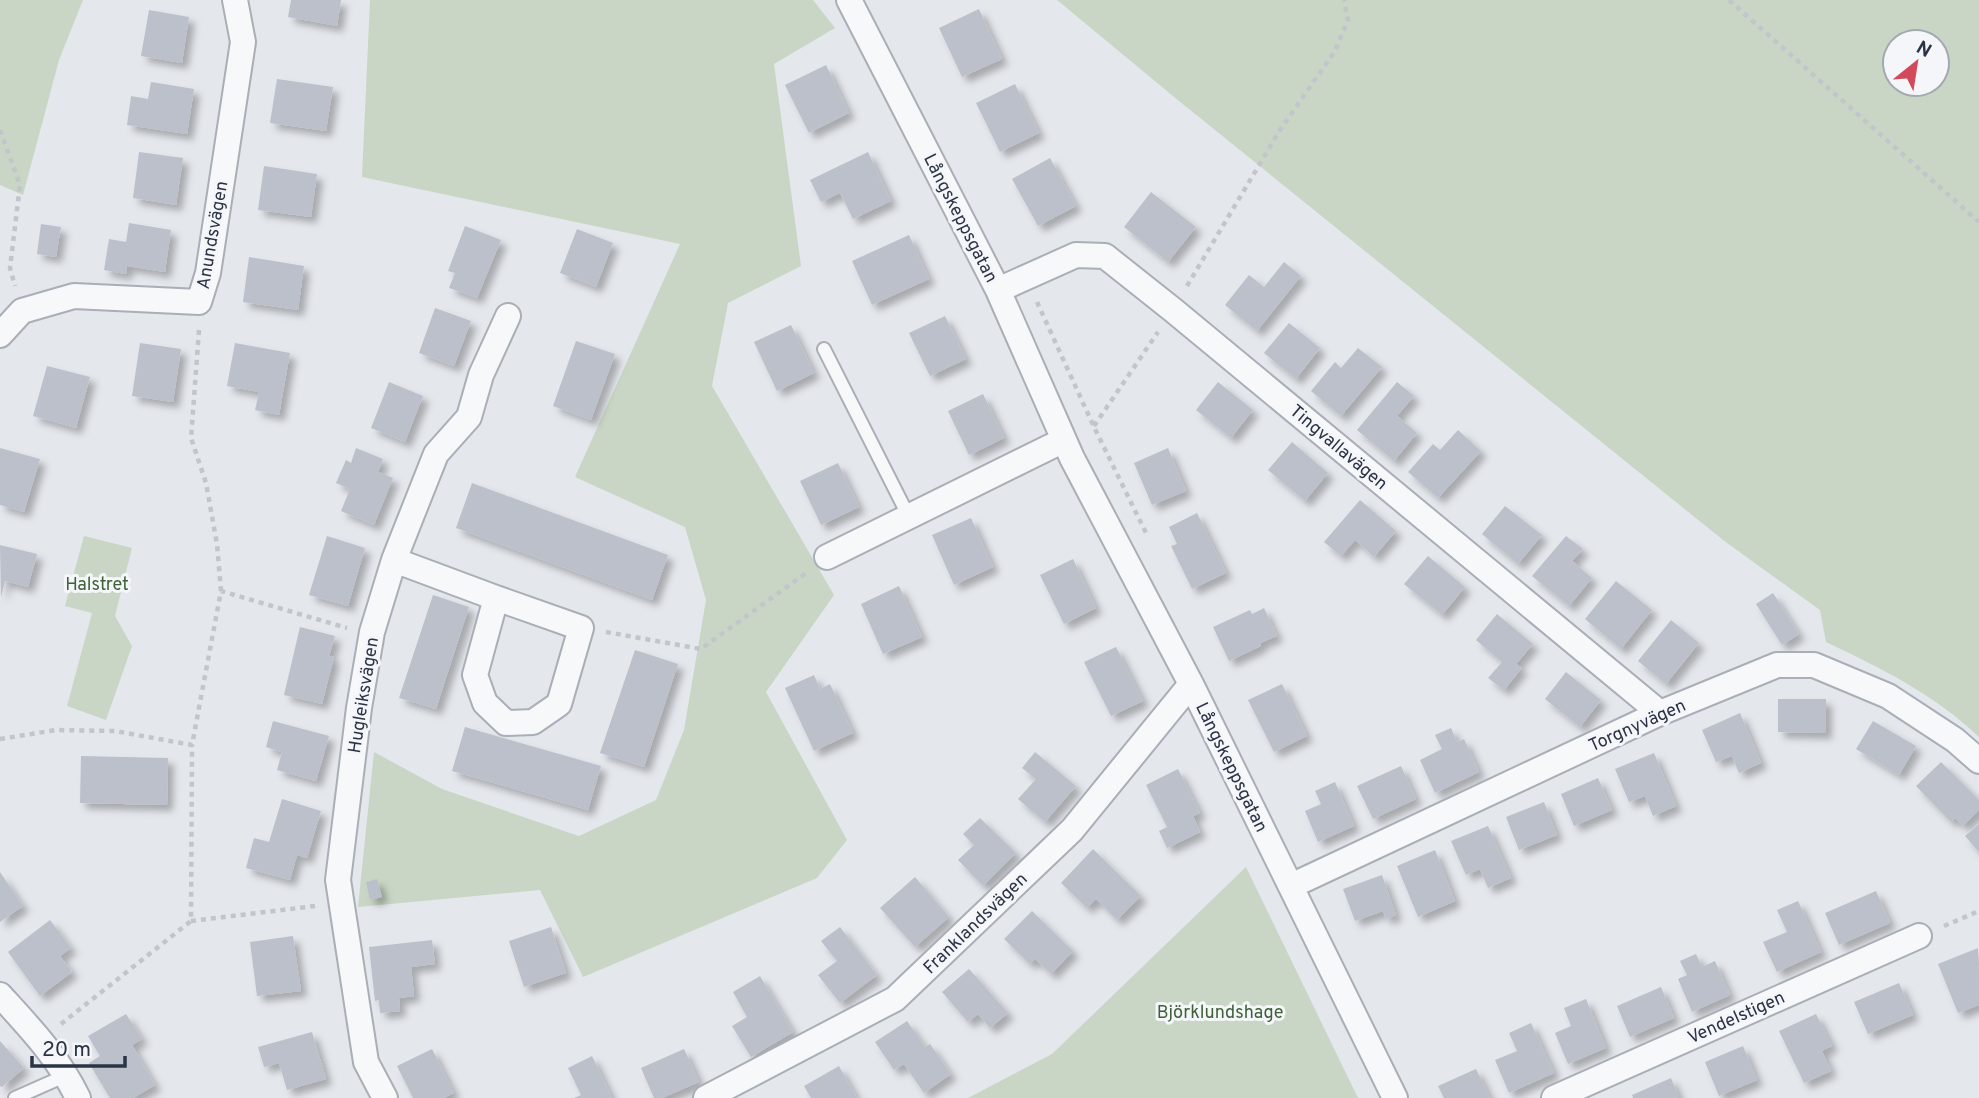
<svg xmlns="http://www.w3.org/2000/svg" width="1979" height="1098" viewBox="0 0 1979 1098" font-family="Overpass,sans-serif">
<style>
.green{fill:#c9d6c5;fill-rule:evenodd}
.building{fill:#bbc0ca;filter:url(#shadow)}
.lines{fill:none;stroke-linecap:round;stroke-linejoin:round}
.service-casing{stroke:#a9aeb7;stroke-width:16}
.minor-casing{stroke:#a9aeb7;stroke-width:28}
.path{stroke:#c2c5cb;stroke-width:4.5;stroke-dasharray:5 5;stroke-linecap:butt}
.service{stroke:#f7f8fa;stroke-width:12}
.minor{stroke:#f7f8fa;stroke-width:24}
.labels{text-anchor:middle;stroke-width:6;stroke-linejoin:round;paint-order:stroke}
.street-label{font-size:18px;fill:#2b3445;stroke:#f4f6f9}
.park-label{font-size:18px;fill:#3f6138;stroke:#f4f6f9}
</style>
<defs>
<filter id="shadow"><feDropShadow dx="6" dy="6" stdDeviation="3.5" flood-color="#0004"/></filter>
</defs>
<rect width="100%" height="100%" fill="#e4e7ec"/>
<path class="green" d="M0,0H83L59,60L23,195L0,185Z
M370,0H813L835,28L774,64L801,266L728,303L712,386L834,595L766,692L847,840L817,878L583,977L540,890L358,907L374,752L442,789L579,836L656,800L684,730L706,600L685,527L575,477L680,244L362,177Z
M1057,0H1979V737C1935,695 1881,668 1826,642L1820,610L1723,540L1179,101ZM1895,42H1937V84H1895Z
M84,536L132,548L115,616L132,646L106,720L67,706L92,613L65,606Z
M1246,867L1358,1098H968L1052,1054Z"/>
<path class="building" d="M291,0H341L337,26L288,17Z
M979,9L1002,59L962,77L939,28Z
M149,10L189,17L182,63L141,56Z
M826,65L849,113L809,133L785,85Z
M277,79L333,87L326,131L270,123Z
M151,82L194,89L187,134L127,125L131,96L148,99Z
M1015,84L1039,133L1000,152L976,103Z
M139,152L183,158L176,205L133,198Z
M868,152L891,201L853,219L840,193L821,202L810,180Z
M1050,158L1076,206L1038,226L1012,179Z
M264,166L317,174L311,217L258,210Z
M1151,192L1196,227L1168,262L1124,227Z
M129,223L171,230L165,272L127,266L126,274L104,270L109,239L126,242Z
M41,224L61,227L56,257L37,254Z
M465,226L501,240L477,298L449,288L455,273L448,271Z
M577,229L613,243L596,287L560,273Z
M909,235L929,279L872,305L852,261Z
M249,257L304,266L298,310L243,302Z
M1284,262L1301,276L1257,331L1225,305L1249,275L1264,287Z
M435,308L471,321L454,366L419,353Z
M945,316L966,359L930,376L909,333Z
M1289,323L1320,348L1296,379L1264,353Z
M791,325L814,373L777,391L754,342Z
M576,341L615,354L591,420L553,406Z
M140,343L181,349L173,402L132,396Z
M235,343L290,353L279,415L255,410L259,392L227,386Z
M1358,348L1382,367L1341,416L1311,391L1335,362L1341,368Z
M47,366L90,377L76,428L33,416Z
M389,382L423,396L405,442L371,428Z
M1218,382L1253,410L1231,438L1196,410Z
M1397,382L1414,396L1397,416L1417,433L1394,461L1357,430Z
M983,394L1004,438L969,455L948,411Z
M1458,430L1481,451L1438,498L1408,472L1433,444L1440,450Z
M1292,442L1328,473L1305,501L1268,470Z
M0,448L40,459L24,512L0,505Z
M356,448L383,459L378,472L393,478L374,525L341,511L350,489L336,483L346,460L351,463Z
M1168,448L1186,491L1152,505L1134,463Z
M838,463L859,507L821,525L800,481Z
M472,483L668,555L652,600L456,528Z
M1360,500L1396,531L1374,557L1355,540L1341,556L1324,542Z
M1505,506L1542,535L1518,564L1482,534Z
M1197,513L1226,573L1192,589L1171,546L1177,544L1169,527Z
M971,518L993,567L954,585L932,535Z
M327,536L365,548L348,606L309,595Z
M1566,536L1583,549L1572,561L1592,578L1569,606L1532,576Z
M0,545L37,554L28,587L5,581L1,597Z
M1428,556L1465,587L1442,615L1404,584Z
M1073,559L1096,608L1064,624L1040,575Z
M1616,581L1652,610L1621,649L1585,619Z
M899,586L922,637L883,654L861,604Z
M1773,593L1799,634L1782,645L1756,604Z
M433,595L469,607L436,709L399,698Z
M1264,608L1277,636L1260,643L1261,646L1229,661L1213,627L1250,610L1252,614Z
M1497,614L1533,644L1516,664L1522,668L1504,690L1488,678L1502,662L1476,640Z
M1671,620L1699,643L1666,684L1638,661Z
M300,627L335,636L329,656L334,657L322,704L284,695Z
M1116,647L1143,701L1111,716L1084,662Z
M635,650L678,664L644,767L600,753Z
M1566,672L1601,700L1580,727L1545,699Z
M814,675L820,689L830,684L853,733L814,751L785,688Z
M1282,684L1307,736L1274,752L1248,700Z
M1778,699H1826V733L1778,732Z
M1740,713L1761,763L1739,773L1732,756L1716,762L1702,730Z
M273,721L329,736L316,781L277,770L282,752L266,747Z
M1873,721L1916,746L1899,775L1856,749Z
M465,727L601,766L588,810L452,771Z
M1451,728L1457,742L1464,739L1479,772L1435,793L1420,760L1442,749L1435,735Z
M1035,752L1076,786L1045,822L1018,799L1036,779L1022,768Z
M1654,753L1676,806L1653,816L1645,796L1629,802L1615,769Z
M81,756L168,758L167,805L80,803Z
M1941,762L1979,800V810L1963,826L1955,818L1951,822L1916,786Z
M1401,766L1416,799L1373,819L1357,786Z
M1178,769L1200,813L1193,816L1200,832L1167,848L1159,831L1167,827L1146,785Z
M1598,778L1612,810L1574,826L1561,794Z
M1335,782L1354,826L1318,842L1305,811L1321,804L1315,791Z
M282,799L321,811L307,858L297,855L290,880L246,868L254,838L269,842Z
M1544,802L1557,835L1519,850L1506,817Z
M980,818L1016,853L983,886L958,860L974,845L963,834Z
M1979,824V852L1965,836Z
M1488,826L1511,878L1488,888L1480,869L1466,875L1451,841Z
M1093,849L1141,896L1117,920L1096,899L1087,908L1061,883Z
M1435,850L1455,901L1418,917L1397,866Z
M0,872L23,906L0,922Z
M1382,875L1396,915L1386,919L1383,911L1355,921L1343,889Z
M915,877L949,917L915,947L880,908Z
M377,879L382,897L370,900L366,882Z
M1876,891L1890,923L1839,945L1825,913Z
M1798,901L1821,952L1777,972L1763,942L1787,932L1777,910Z
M1032,911L1073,951L1051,974L1035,959L1030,964L1004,939Z
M50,920L71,948L60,956L72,972L40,996L8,952Z
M551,927L566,973L524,987L509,941Z
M840,927L877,975L840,1003L818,975L837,961L821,941Z
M293,936L301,991L257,996L250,942Z
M432,940L435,964L411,967L414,996L399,998L400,1011L380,1013L379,1000L375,1001L369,947Z
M1978,948L1979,1005L1958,1013L1938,964Z
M1696,954L1702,967L1715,961L1730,995L1692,1012L1678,979L1687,975L1680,961Z
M969,969L1008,1013L990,1028L978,1014L968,1022L942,992Z
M760,976L793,1032L751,1057L732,1026L747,1017L733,992Z
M1899,983L1913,1015L1868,1034L1854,1002Z
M1661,987L1674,1018L1630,1037L1617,1006Z
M1586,999L1606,1048L1568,1064L1555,1033L1571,1026L1564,1008Z
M126,1014L142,1039L132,1045L155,1085L133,1098H110L89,1063L100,1056L88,1036Z
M1816,1014L1832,1046L1822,1051L1831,1071L1804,1083L1779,1031Z
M907,1021L925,1047L930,1044L951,1074L924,1093L904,1064L894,1070L875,1042Z
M1531,1023L1554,1073L1509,1093L1495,1060L1517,1051L1509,1033Z
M312,1032L326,1079L287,1090L279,1063L264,1067L258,1047Z
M0,1041L24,1068L2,1087L0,1086Z
M1743,1046L1757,1080L1719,1096L1705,1062Z
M432,1049L454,1093L444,1098H413L397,1066Z
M684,1049L699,1082L662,1098H654L641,1068Z
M592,1056L612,1098H574L581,1095L568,1068Z
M839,1066L857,1098H811L804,1086Z
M1476,1069L1490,1098H1444L1438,1086Z
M1671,1078L1679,1098H1633L1632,1095Z"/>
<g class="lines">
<defs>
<path id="service" d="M824,349L909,517
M15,1098L67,1075"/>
<path id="minor" d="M849,0L998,290L1072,458L1191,684L1395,1098
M998,290L1076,255L1105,256L1173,310L1660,713
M0,335L22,311L74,296L199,302L208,273L243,42L235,0
M827,557L1064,440
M394,560L496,598L475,675L485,703L506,723L533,722L559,704L581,628L496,598
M1291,886L1660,713L1777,665H1814L1888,696L1955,740L1979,761
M0,995C30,1028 59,1058 78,1098
M385,1098L366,1062L338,880L359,708L372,632L394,560L436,454L469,417L481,375L508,316
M706,1098L895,999L1072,830L1191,684
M1554,1098L1919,936"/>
</defs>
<use href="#service" class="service-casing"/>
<use href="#minor" class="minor-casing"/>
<path class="path" d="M1729,0L1979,222
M0,130L20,185L10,268L15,286
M1187,286L1280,130L1335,51L1348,20L1344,0
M1037,302L1094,427L1147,535
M199,330L191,438L206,483L217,544L221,591
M1094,426L1158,332
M606,632L701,649L806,573
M0,739L56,730L115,731L192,745L221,591L347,628
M191,921L315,906
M1944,926L1979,911
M61,1024L191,921L192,745"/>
<use href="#service" class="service"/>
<use href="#minor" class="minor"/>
</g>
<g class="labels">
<g class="street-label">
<text transform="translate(961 218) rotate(63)" y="6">Långskeppsgatan</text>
<text transform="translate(212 235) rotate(-80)" y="6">Anundsvägen</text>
<text transform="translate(1339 447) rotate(40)" y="6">Tingvallavägen</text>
<text transform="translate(363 695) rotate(-81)" y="6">Hugleiksvägen</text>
<text transform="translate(1637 725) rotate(-24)" y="6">Torgnyvägen</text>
<text transform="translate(1232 767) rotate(64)" y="6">Långskeppsgatan</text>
<text transform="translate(975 923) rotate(-44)" y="6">Franklandsvägen</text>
<text transform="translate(1736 1017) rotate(-24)" y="6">Vendelstigen</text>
</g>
<g class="park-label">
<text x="97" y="590">Halstret</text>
<text x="1220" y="1018">Björklundshage</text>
</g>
</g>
<g transform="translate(1916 63) rotate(30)"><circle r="33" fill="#f4f6f9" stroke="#a4a8b1" stroke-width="2"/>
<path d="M0-5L12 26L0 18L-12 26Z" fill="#d1495b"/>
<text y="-10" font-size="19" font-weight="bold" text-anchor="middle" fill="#2b3445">N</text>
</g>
<path d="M32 1056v10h93v-10" fill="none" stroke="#2b3445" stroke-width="3.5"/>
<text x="42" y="1056" font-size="21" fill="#2b3445" stroke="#f4f6f9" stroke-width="5" paint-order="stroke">20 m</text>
</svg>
